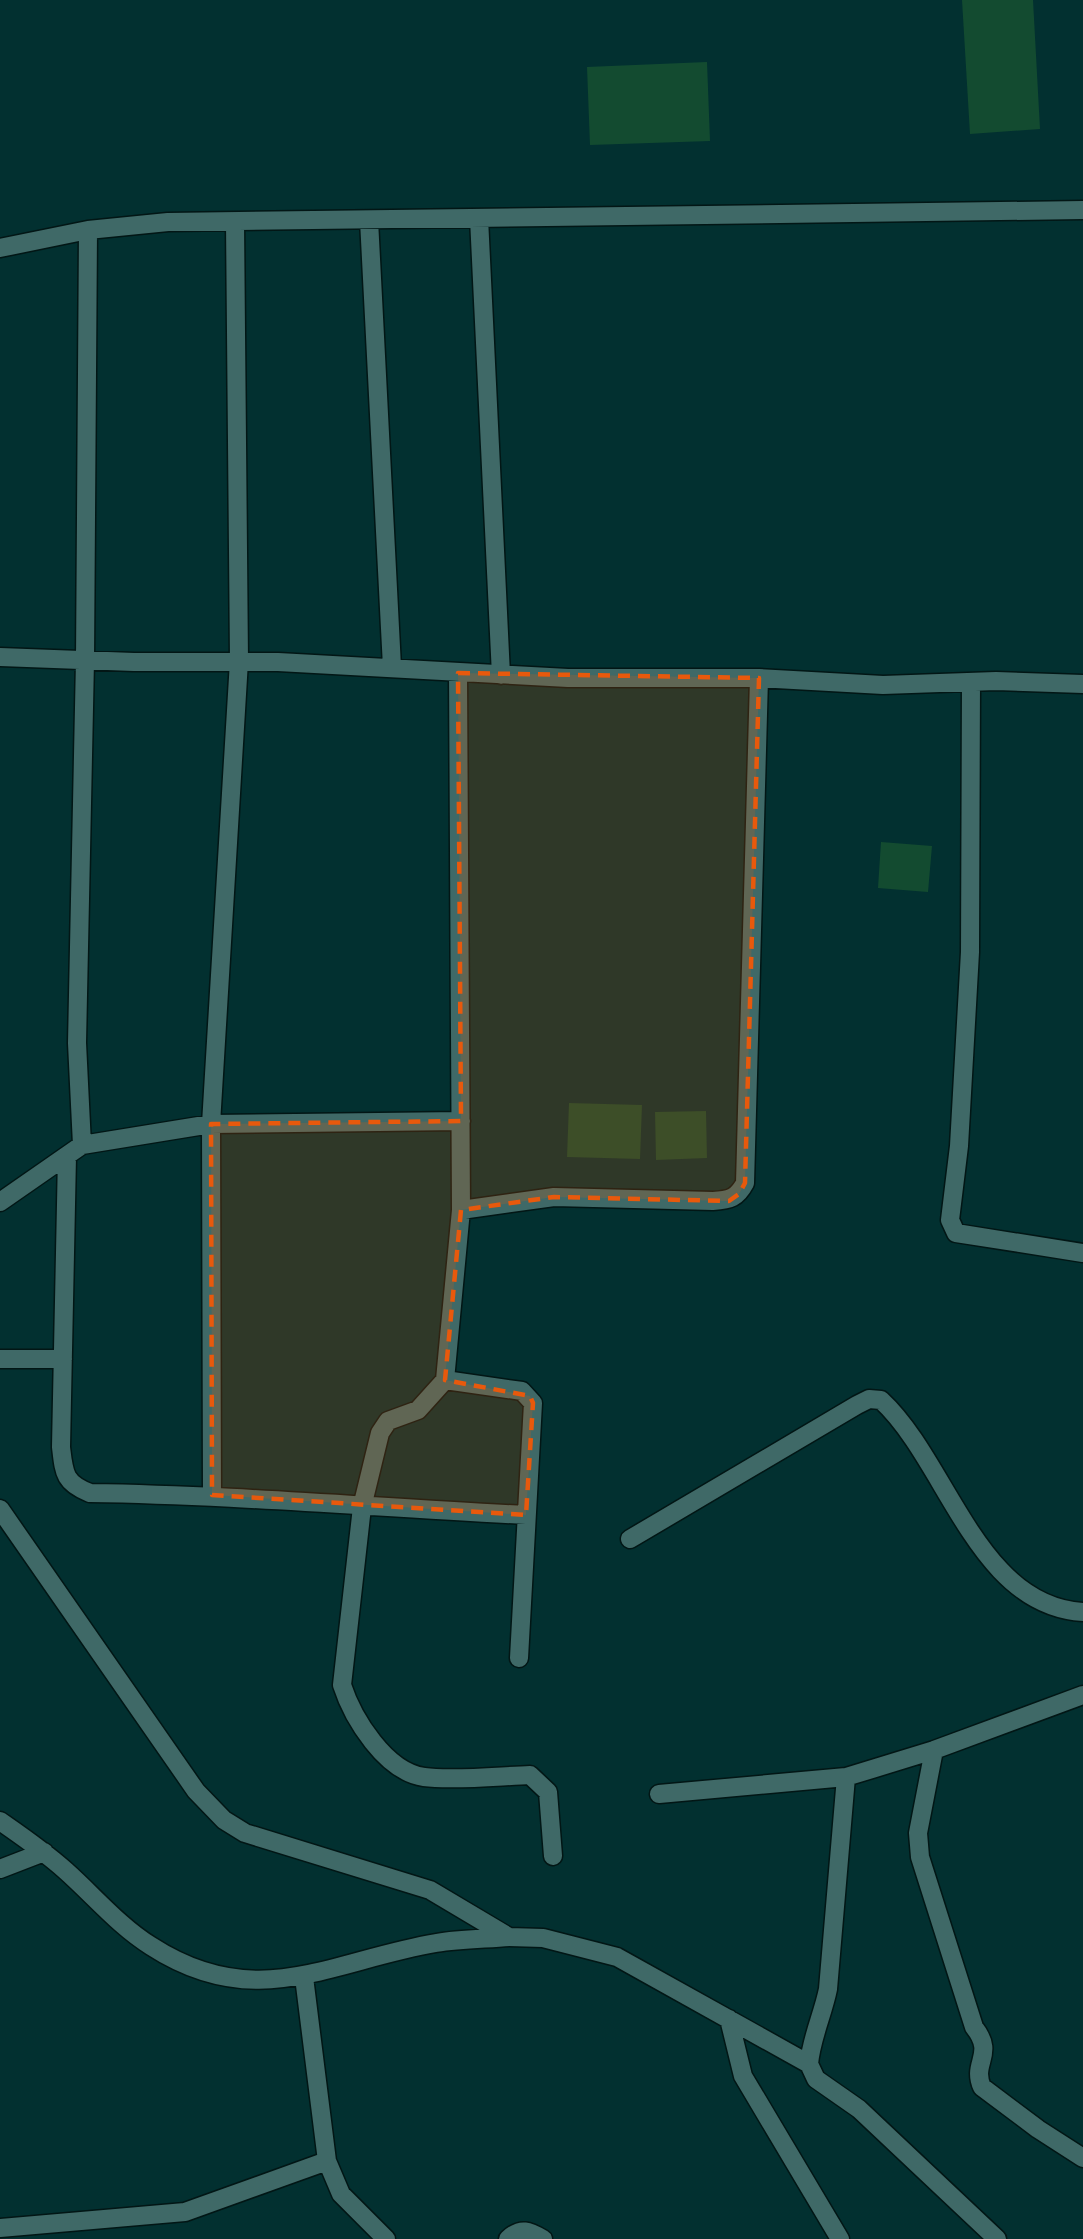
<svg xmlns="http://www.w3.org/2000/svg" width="1083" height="2239" viewBox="0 0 1083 2239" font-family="Montserrat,sans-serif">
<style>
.building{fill:#134b30}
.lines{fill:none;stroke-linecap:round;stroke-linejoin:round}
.minor-casing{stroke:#021615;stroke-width:21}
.minor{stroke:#3f6967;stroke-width:18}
.marked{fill:#e8590c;fill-opacity:0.2;stroke:#e8590c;stroke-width:4.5;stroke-dasharray:12 8;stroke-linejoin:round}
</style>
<rect width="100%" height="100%" fill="#023030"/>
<path class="building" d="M962,0H1033L1040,129L970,134Z
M707,62L710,141L590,145L587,67Z
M881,842L932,846L928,892L878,888Z
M569,1103L642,1105L640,1159L567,1157Z
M706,1111L707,1158L656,1160L655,1112Z"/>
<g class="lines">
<defs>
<path id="minor" d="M479,218L501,675
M369,220L392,667
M0,248L88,230L168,222L1083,210
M0,657L134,662H278L568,678H759L883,685L996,681L1083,684
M458,673L461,1210L445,1380L418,1410L388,1421L380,1433L362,1507L342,1685C353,1719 386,1772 424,1777C453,1781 500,1776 530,1775L548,1792L553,1856
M971,682L970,952L959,1146L950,1220L956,1233L1083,1253
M82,1145L77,1043L85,660L88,230
M67,1156L61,1447C64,1473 64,1483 90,1493C235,1495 380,1508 526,1515
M0,1202L82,1145L211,1124L461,1121
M461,1210L554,1197L713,1201C730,1200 737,1198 745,1183L759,678
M0,1359H63
M445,1380L522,1391L533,1403L519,1658
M212,1495L211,1124L239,661L235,222
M0,1509L196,1791L224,1820L245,1833L430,1890L509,1937L543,1938L617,1957L809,2064L816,2079L859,2109L997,2239
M630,1539L857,1405L869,1399L881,1400C948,1462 977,1606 1083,1612
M934,1750L918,1833L920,1857L974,2027C996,2055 971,2062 982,2087L1038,2129L1083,2158
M659,1794L846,1777L934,1750L1083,1695
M0,1821C23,1837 45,1852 66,1871C94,1896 119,1926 151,1946C256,2014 330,1961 436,1943C460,1939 485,1939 509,1937
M0,1869L44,1852
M304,1977L327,2161L341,2194L386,2239
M729,2019L743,2076L840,2239
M809,2064C811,2039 823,2014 828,1989L846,1777
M0,2228L185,2212L327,2161
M508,2239C521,2227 529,2231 543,2239"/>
</defs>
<use href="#minor" class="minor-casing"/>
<use href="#minor" class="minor"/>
</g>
<path class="marked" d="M458,673L759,678L745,1183L739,1194L729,1201L554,1197L461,1210L445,1380L530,1396L533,1403L526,1515L212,1495L211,1124L461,1121Z"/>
</svg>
